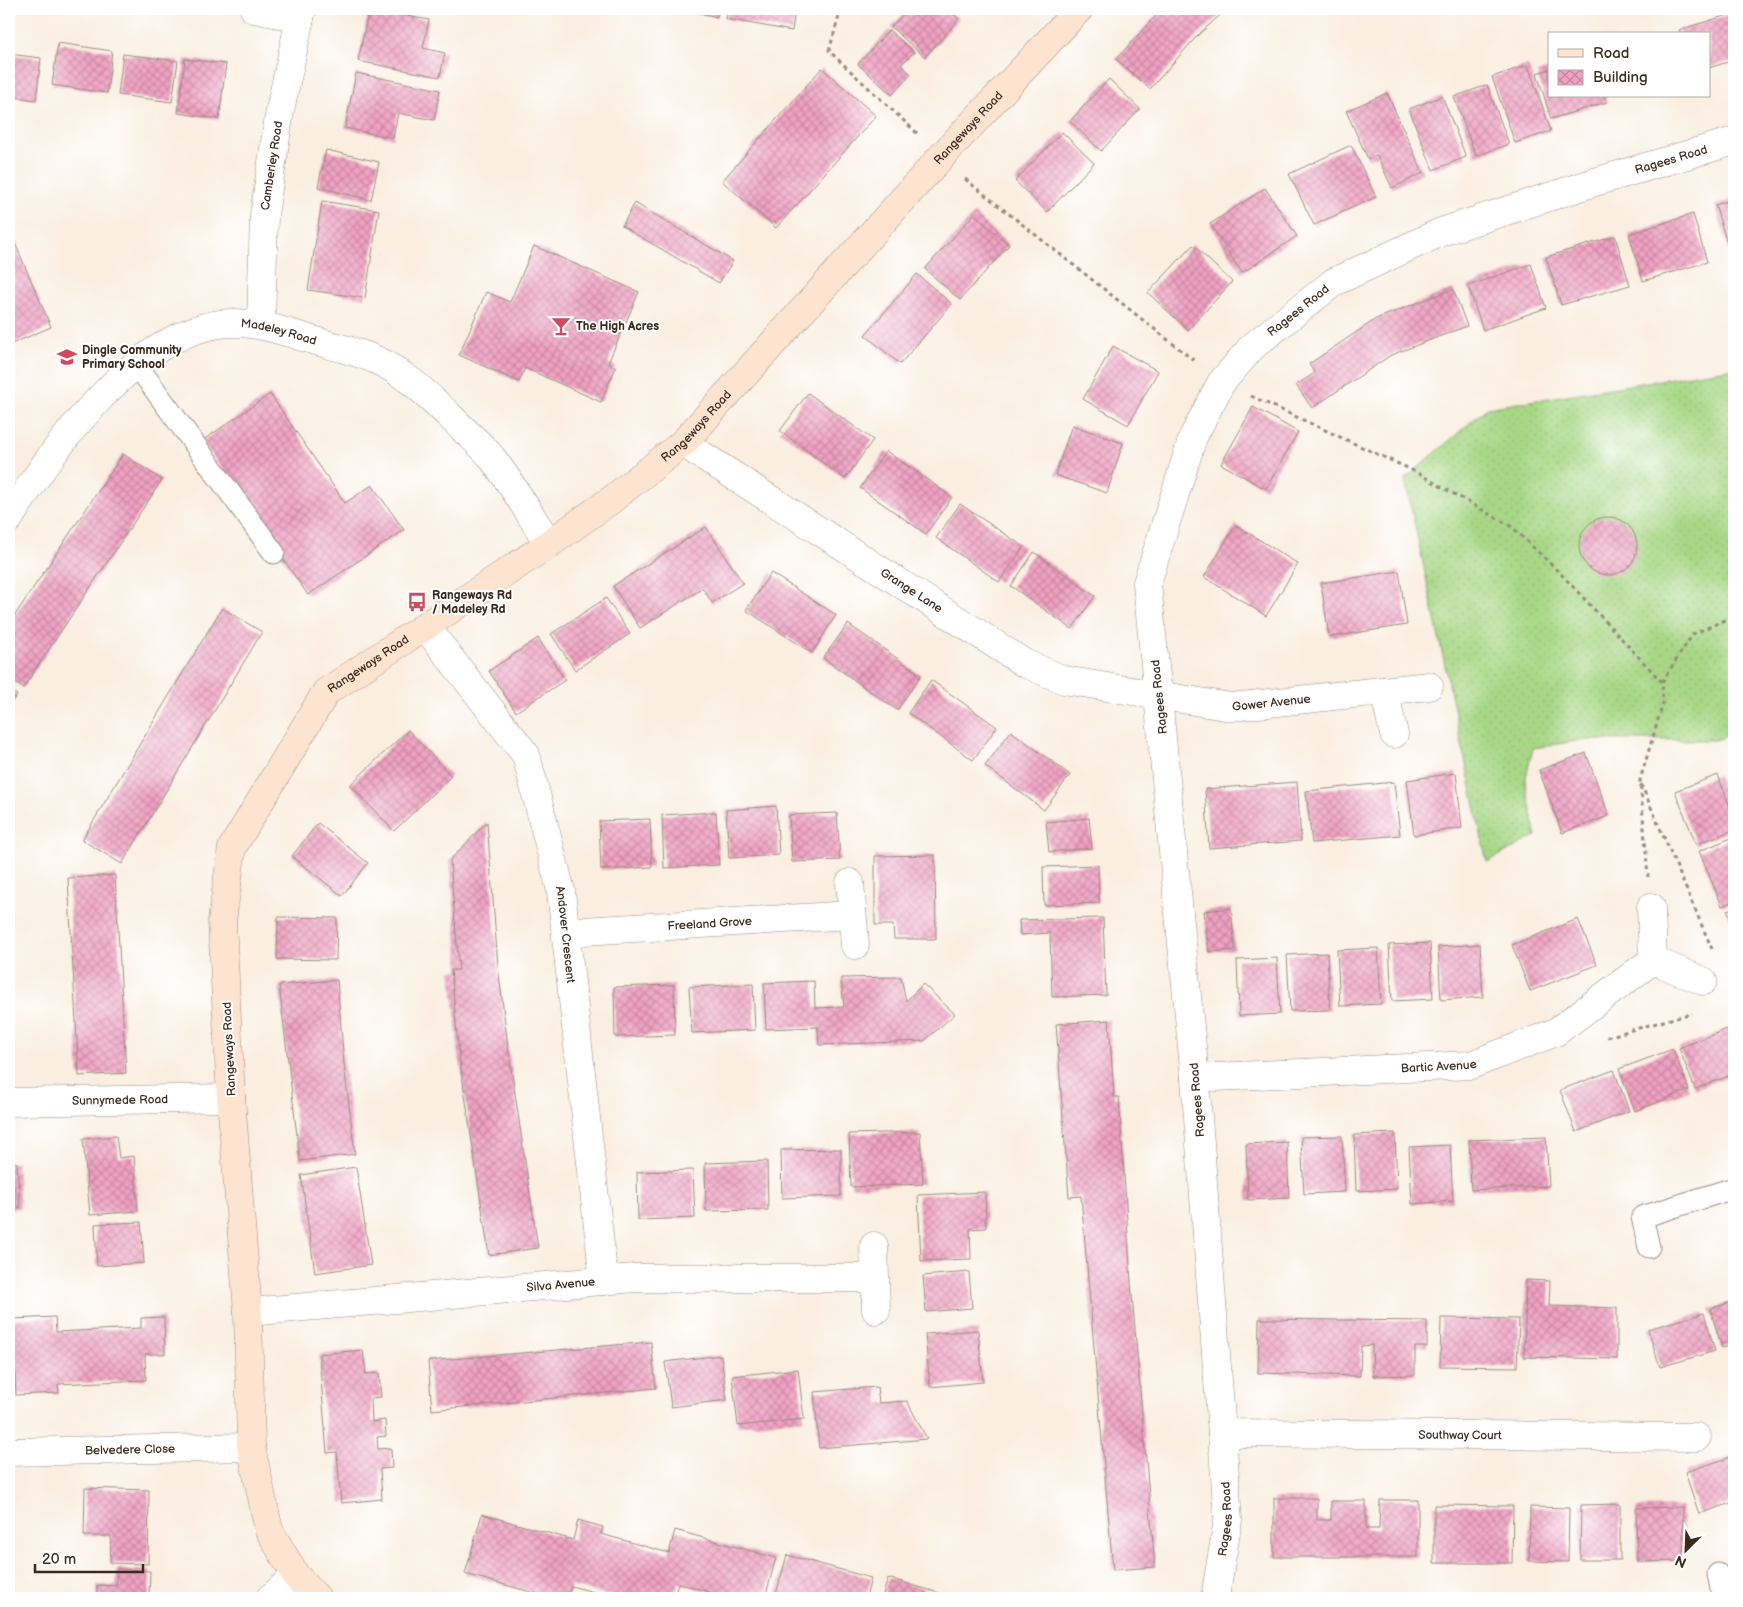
<svg xmlns="http://www.w3.org/2000/svg" width="1743" height="1607" viewBox="0 0 1743 1607" font-family="'Balsamiq Sans',sans-serif">
<style>
.grass{fill:url(#grass-dots);stroke:#728152}
.building{fill:url(#building-cross-hatch)}
.lines{fill:none;stroke-linecap:round;stroke-linejoin:round}
.lane-casing{stroke:#9a8c7f;stroke-width:23}
.street-casing{stroke:#9a8c7f;stroke-width:29}
.secondary-casing{stroke:#9a8c7f;stroke-width:29}
.path{stroke:#9a8c7f;stroke-width:3;stroke-dasharray:4 4;stroke-linecap:butt}
.lane{stroke:#fff;stroke-width:21}
.street{stroke:#fff;stroke-width:28}
.secondary{stroke:#fde4d1;stroke-width:28}
.labels{text-anchor:middle;stroke-width:4;stroke-linejoin:round;paint-order:stroke}
.street-label{font-size:12px;fill:#3b2a1e;stroke:#fff}
.poi-label{font-size:12px;font-weight:bold;fill:#3b2a1e;stroke:#fff;text-anchor:start}
</style>
<defs>
<pattern id="grass-dots" width="8" height="8" patternUnits="userSpaceOnUse" patternTransform="scale(1.25)"><rect width="8" height="8" fill="#a8d886"/><path d="M2 2h.1M6 6h.1" fill="none" stroke="#92ba73" stroke-width="1.8" stroke-linecap="round"/></pattern>
<pattern id="building-cross-hatch" width="8" height="8" patternUnits="userSpaceOnUse" patternTransform="scale(1.25)"><rect width="8" height="8" fill="#f1a2c3"/><path d="M0 0l8 8M0 8l8-8" fill="none" stroke="#c4849e"/></pattern>
</defs>
<rect width="100%" height="100%" fill="#fff"/>
<filter id="ink" filterUnits="userSpaceOnUse"><feTurbulence type="fractalNoise" baseFrequency=".02" numOctaves="2"/><feDisplacementMap in="SourceGraphic" scale="10" xChannelSelector="R" yChannelSelector="G"/><feConvolveMatrix kernelMatrix="1 2 1 2 8 2 1 2 1" color-interpolation-filters="sRGB"/></filter>
<filter id="wash" filterUnits="userSpaceOnUse"><feTurbulence type="fractalNoise" baseFrequency=".0096" numOctaves="4" result="noise"/><feDisplacementMap in="SourceGraphic" scale="20" xChannelSelector="R" yChannelSelector="G"/><feGaussianBlur stdDeviation="1.12" result="paint"/><feColorMatrix in="noise" values="0 0 0 0 0 0 0 0 0 0 0 0 0 0 0 0 0 1.4 0 .05"/><feComposite in="paint" operator="in"/></filter>
<g filter="url(#wash)">
<rect width="100%" height="100%" fill="#f9eee0"/>
<path class="grass" d="M1734,368V734L1716,740H1582L1533,748L1525,781L1536,836L1487,862L1405,479L1487,408Z"/>
<g id="blocks">
<path class="building" d="M369,9L429,20L423,48L445,53L440,77L358,61Z
M683,9H719L717,17Z
M728,9H795L792,31L726,19Z
M908,9H947L959,19L925,57L891,27Z
M1162,9H1227L1198,35L1150,89L1116,59Z
M1734,13V60L1709,68V34H1681L1679,30Z
M889,30L914,52L901,65L911,74L892,95L858,64Z
M58,43L112,51L107,93L52,85Z
M9,54L41,58L36,100L9,96Z
M123,54L178,61L172,102L118,95Z
M185,59L226,64L219,119L178,113Z
M1528,65L1551,131L1515,143L1492,77Z
M822,68L876,116L776,228L722,181Z
M1549,69V96H1605L1607,102L1551,119L1537,73Z
M356,73L440,90L434,120L398,113L393,138L345,128Z
M1109,79L1140,109L1101,151L1070,121Z
M1487,85L1509,144L1476,156L1454,97Z
M1387,93L1423,173L1392,188L1377,155L1368,159L1346,111Z
M1442,96L1466,157L1433,170L1409,109Z
M1062,132L1094,163L1047,212L1015,181Z
M1351,145L1376,197L1314,225L1289,174Z
M326,150L379,162L371,200L318,187Z
M1265,188L1297,236L1242,273L1210,224Z
M1734,199V255L1731,256L1715,205Z
M322,201L379,210L365,298L308,290Z
M635,203L733,261L719,283L622,226Z
M974,214L1009,245L960,300L925,269Z
M1693,214L1707,262L1643,281L1629,234Z
M9,229L51,327L9,345Z
M1615,236L1630,285L1561,305L1546,257Z
M1193,245L1232,282L1188,330L1148,293Z
M534,246L639,292L608,363L616,367L601,402L525,368L519,382L459,355L486,292L510,302Z
M1531,264L1546,308L1483,330L1468,286Z
M917,274L952,304L900,364L865,335Z
M1453,289L1467,326L1391,355L1312,408L1296,385L1315,373L1309,364L1376,319Z
M1113,346L1158,371L1128,425L1083,399Z
M808,393L873,440L845,479L780,431Z
M270,394L345,503L372,485L404,530L308,595L202,441Z
M1253,407L1298,432L1266,489L1221,464Z
M1072,425L1123,443L1107,493L1055,475Z
M886,451L952,497L926,534L860,488Z
M123,454L162,480L23,688L9,678V624Z
M960,504L1024,547L999,582L936,538Z
M1579 546a29 29 0 1 1 58 0a29 29 0 1 1-58 0Z
M1236,525L1298,564L1266,616L1204,577Z
M706,527L743,583L712,603L703,588L640,628L613,586Z
M1034,552L1095,596L1072,629L1011,586Z
M1399,571L1407,625L1329,637L1321,583Z
M771,573L836,615L812,653L746,610Z
M606,598L630,634L575,670L551,634Z
M222,608L262,632L122,864L82,840Z
M848,624L921,675L897,710L823,658Z
M538,638L565,680L516,712L489,671Z
M931,680L997,727L973,760L908,713Z
M9,690L17,695L9,706Z
M408,730L451,776L394,831L350,785Z
M1011,731L1070,775L1044,810L985,766Z
M1586,753L1609,816L1562,833L1539,770Z
M1456,773L1462,828L1414,835L1407,780Z
M1718,775L1734,818V830L1696,844L1675,791Z
M1297,782L1301,841L1209,848L1205,789Z
M1394,782L1400,835L1312,843L1306,791Z
M776,806L779,855L729,858L726,810Z
M716,812L719,865L664,868L662,815Z
M837,813L840,860L792,862L789,815Z
M1089,818L1092,848L1049,852L1046,822Z
M650,819L652,867L601,870L599,821Z
M487,822L498,966L508,1047L538,1248L489,1255L459,1055L451,970H459L450,860Z
M318,823L368,863L342,896L292,856Z
M1734,837V901L1722,906L1699,851Z
M935,855L936,939H894L893,925H875V856Z
M1098,865L1099,903L1044,905L1043,867Z
M115,875L126,1073L79,1076L68,878Z
M1231,908L1235,950L1209,952L1204,911Z
M1734,908V929L1727,910Z
M278,917L337,918L336,960L277,959Z
M1103,918L1106,995L1052,997L1050,933L1020,935L1019,920Z
M1578,919L1597,965L1530,991L1512,945Z
M1430,943L1433,999L1392,1001L1389,945Z
M1480,944L1483,997L1441,1000L1438,947Z
M1378,948L1381,1004L1340,1006L1337,950Z
M1327,953L1330,1010L1290,1011L1287,955Z
M1277,958L1280,1014L1239,1016L1237,960Z
M901,977L906,1001L923,984L955,1014L924,1041L819,1045L818,1027L766,1029L764,983L814,981L815,1008L844,1007L841,978Z
M337,980L344,1064L355,1154L300,1161L279,985Z
M753,984L755,1030L692,1033L689,987Z
M674,985L675,1035L615,1037L614,987Z
M1109,1020L1114,1097H1119L1131,1283L1155,1567L1113,1570L1081,1196L1069,1197L1056,1024Z
M1732,1027L1734,1074L1695,1089L1679,1048Z
M1673,1049L1689,1090L1635,1111L1619,1069Z
M1614,1070L1629,1111L1576,1132L1560,1090Z
M920,1132L923,1184L851,1187L849,1134Z
M1395,1133L1397,1189L1356,1191L1354,1135Z
M116,1136L119,1158L134,1156L138,1211L90,1215L83,1139Z
M1342,1136L1345,1192L1304,1194L1301,1137Z
M1546,1137L1549,1186L1471,1190L1469,1140Z
M1287,1142L1289,1198L1248,1200L1246,1144Z
M1450,1145L1453,1201L1412,1204L1409,1147Z
M841,1149V1196L782,1198L781,1150Z
M767,1161L768,1210L706,1211L705,1163Z
M9,1163H17L20,1208L9,1209Z
M356,1167L371,1265L315,1273L301,1175Z
M693,1170L695,1218L638,1220L637,1172Z
M985,1192L986,1228L970,1229L971,1259L921,1261L918,1195Z
M141,1222L144,1263L97,1266L95,1224Z
M969,1272L972,1308L926,1312L923,1276Z
M1526,1280L1550,1281L1549,1306L1617,1308V1359L1524,1357Z
M1734,1301V1344L1722,1348L1710,1309Z
M1704,1313L1715,1351L1660,1367L1648,1329Z
M55,1317L56,1332L141,1328V1318L164,1317L165,1354H145L146,1380L58,1384L59,1393L16,1395L12,1319Z
M1441,1318L1519,1319L1517,1367L1440,1366Z
M1259,1319L1427,1321V1347H1415V1375L1373,1376L1372,1345L1361,1346L1360,1376L1258,1373Z
M978,1330L983,1382L930,1387L925,1334Z
M651,1342L656,1388L432,1410L428,1361Z
M363,1350L366,1374L379,1373L381,1397L371,1398L372,1422L385,1420L386,1436L377,1437L378,1449L391,1448L392,1468L380,1469L382,1499L341,1503L337,1452L327,1453L319,1354Z
M721,1355L727,1400L671,1407L665,1362Z
M798,1369L804,1419L738,1426L732,1376Z
M877,1387L879,1403L907,1401L927,1439L819,1448L814,1392Z
M1734,1456V1502L1699,1514L1685,1472Z
M85,1488L149,1490L148,1564L110,1563L111,1536H84Z
M1274,1498H1317V1520H1331V1501H1366V1529H1379L1380,1500H1418V1557H1274Z
M1620,1504V1560H1580L1581,1505Z
M1434,1505L1513,1506L1512,1563H1434Z
M1530,1507L1569,1508L1568,1562L1529,1561Z
M1683,1507V1561L1637,1562L1636,1508Z
M482,1514L573,1540L578,1520L603,1527L601,1534L669,1553L675,1530L776,1558L765,1598H730L678,1583L674,1598H617L571,1586L568,1598H553L465,1574Z
M787,1555L871,1578L866,1598H775Z
M117,1569L150,1571L149,1598H97V1585L116,1586Z
M888,1578L956,1598H882Z"/>
</g>
</g>
<g filter="url(#ink)">
<use href="#blocks" fill-opacity="0" stroke="#9a8c7f" stroke-width="1"/>
<g class="lines">
<defs>
<path id="lane" d="M136,364L274,553
M1649,1247L1642,1217L1734,1188
M1718,1574L1723,1598"/>
<g id="street">
<path d="M254,9L300,18"/>
<path id="s1" d="M261,324L264,215L280,110L302,9"/>
<path id="s2" d="M683,443L1024,663L1064,680L1231,707L1429,686"/>
<path id="s3" d="M9,519C52,449 140,326 231,323C261,322 288,333 316,341C335,347 356,351 374,359C409,374 436,403 463,429C472,438 484,447 492,458C513,485 530,515 549,544"/>
<path id="s4" d="M425,626L526,755L561,891L604,1281"/>
<path d="M1384,691L1394,734"/>
<path d="M850,883L855,945"/>
<path d="M1651,907L1653,960L1703,981"/>
<path id="s5" d="M566,932L852,915"/>
<path id="s6" d="M1195,1078L1471,1065L1556,1032L1653,960"/>
<path id="s7" d="M9,1102L231,1098"/>
<path d="M874,1246L876,1310"/>
<path id="s8" d="M248,1312L635,1278H873"/>
<path id="s9" d="M1222,1433L1697,1437"/>
<path id="s10" d="M9,1452L251,1447"/>
<path d="M270,1598L296,1576"/>
<path id="s11" d="M1215,1598L1228,1520L1222,1433L1195,1078L1147,583L1193,437L1221,383L1252,347L1334,282L1441,232L1595,182L1734,141"/>
</g>
<g id="secondary">
<path id="s12" d="M317,1598L296,1576L269,1530L251,1447L248,1312L231,1098L222,921L232,848L326,692L549,544L611,500L683,443L942,156L1079,9"/>
</g>
</defs>
<use href="#lane" class="lane-casing"/>
<use href="#street" class="street-casing"/>
<use href="#secondary" class="secondary-casing"/>
<path class="path" d="M841,9L829,51L918,134
M965,179L1196,362
M1251,396L1414,471L1512,527L1562,575L1662,682L1663,703L1640,780L1648,877
M1662,682L1693,634L1734,616
M1641,784L1712,949
M1729,1001L1734,999V1001
M1607,1037L1692,1013"/>
<use href="#lane" class="lane"/>
<use href="#street" class="street"/>
<use href="#secondary" class="secondary"/>
</g>
</g>
<defs>
<symbol id="bar-bare" viewBox="-9 -9 18 18"><path d="M-6-5H6L.8 .8V4.5H3.5V6h-7V4.5H-.8V.8Z" fill="#d1495b" stroke="#fff" stroke-width="2.5" paint-order="stroke"/></symbol>
<symbol id="school-bare" viewBox="-9 -9 18 18"><path d="M0-5L7-2L0 1L-7-2ZM-4 1L0 2.5L4 1V4Q0 6-4 4Z" fill="#d1495b" stroke="#fff" stroke-width="2.5" paint-order="stroke"/></symbol>
<symbol id="bus-bare" viewBox="-9 -9 18 18"><path d="M-5-6H5V4H4V6H2V4H-2V6H-4V4H-5ZM-3.5-4V0h7V-4ZM-3.5 1.2v1.5H-2V1.2ZM2 1.2v1.5H3.5V1.2Z" fill="#d1495b" stroke="#fff" stroke-width="2.5" paint-order="stroke"/></symbol>
</defs>
<g fill-rule="evenodd">
<use href="#bar-bare" x="547" y="312" width="28" height="28"/>
<use href="#school-bare" x="53" y="343" width="28" height="28"/>
<use href="#bus-bare" x="403" y="588" width="28" height="28"/>
</g>
<g class="labels">
<g class="street-label">
<text dy="4" stroke="none"><textPath href="#s12" startOffset="1812">Rangeways Road</textPath></text>
<text dy="4" stroke="none"><textPath href="#s11" startOffset="1745">Ragees Road</textPath></text>
<text dy="4" stroke="none"><textPath href="#s1" startOffset="159">Camberley Road</textPath></text>
<text dy="4" stroke="none"><textPath href="#s11" startOffset="1340">Ragees Road</textPath></text>
<text dy="4" stroke="none"><textPath href="#s3" startOffset="355">Madeley Road</textPath></text>
<text dy="4" stroke="none"><textPath href="#s12" startOffset="1408">Rangeways Road</textPath></text>
<text dy="4" stroke="none"><textPath href="#s2" startOffset="272">Grange Lane</textPath></text>
<text dy="4" stroke="none"><textPath href="#s12" startOffset="1002">Rangeways Road</textPath></text>
<text transform="translate(1159 697) rotate(-96)" y="4">Ragees Road</text>
<text dy="4" stroke="none"><textPath href="#s2" startOffset="659">Gower Avenue</textPath></text>
<text dy="4" stroke="none"><textPath href="#s5" startOffset="144">Freeland Grove</textPath></text>
<text dy="4" stroke="none"><textPath href="#s4" startOffset="348">Andover Crescent</textPath></text>
<text transform="translate(229 1049) rotate(-93)" y="4">Rangeways Road</text>
<text dy="4" stroke="none"><textPath href="#s6" startOffset="244">Bartic Avenue</textPath></text>
<text dy="4" stroke="none"><textPath href="#s7" startOffset="111">Sunnymede Road</textPath></text>
<text transform="translate(1197 1100) rotate(-95)" y="4">Ragees Road</text>
<text dy="4" stroke="none"><textPath href="#s8" startOffset="314">Silva Avenue</textPath></text>
<text dy="4" stroke="none"><textPath href="#s9" startOffset="238">Southway Court</textPath></text>
<text dy="4" stroke="none"><textPath href="#s10" startOffset="121">Belvedere Close</textPath></text>
<text dy="4" stroke="none"><textPath href="#s11" startOffset="80">Ragees Road</textPath></text>
</g>
<g class="poi-label">
<text x="576" y="330">The High Acres</text>
<text x="82" y="354">Dingle Community<tspan x="82" dy="14">Primary School</tspan></text>
<text x="432" y="599">Rangeways Rd<tspan x="432" dy="14">/ Madeley Rd</tspan></text>
</g>
</g>
<rect width="1743" height="1607" fill="none" stroke="#fff" stroke-width="30"/>
<rect x="1548" y="32" width="162" height="65" fill="#ffffff" stroke="#b1aaa5"/>
<rect x="1558" y="49" width="25" height="8" fill="#fde4d1" stroke="#b1aaa5"/>
<text x="1593" y="58" font-size="15" fill="#3b2a1e">Road</text>
<rect x="1558" y="70" width="25" height="15" fill="url(#building-cross-hatch)" stroke="#b1aaa5"/>
<text x="1593" y="82" font-size="15" fill="#3b2a1e">Building</text>
<g transform="translate(1686 1550) rotate(204)" stroke="#ffffff" stroke-width="4" paint-order="stroke">
<path d="M0-4L9 19L0 12L-9 19Z" fill="#3b2a1e"/>
<text y="-8" font-size="14" font-weight="bold" text-anchor="middle" fill="#3b2a1e">N</text>
</g>
<path d="M35 1564v8h108v-8" fill="none" stroke="#3b2a1e" stroke-width="2.5"/>
<text x="42" y="1564" font-size="15" fill="#3b2a1e" stroke="#ffffff" stroke-width="4" paint-order="stroke">20 m</text>
</svg>
